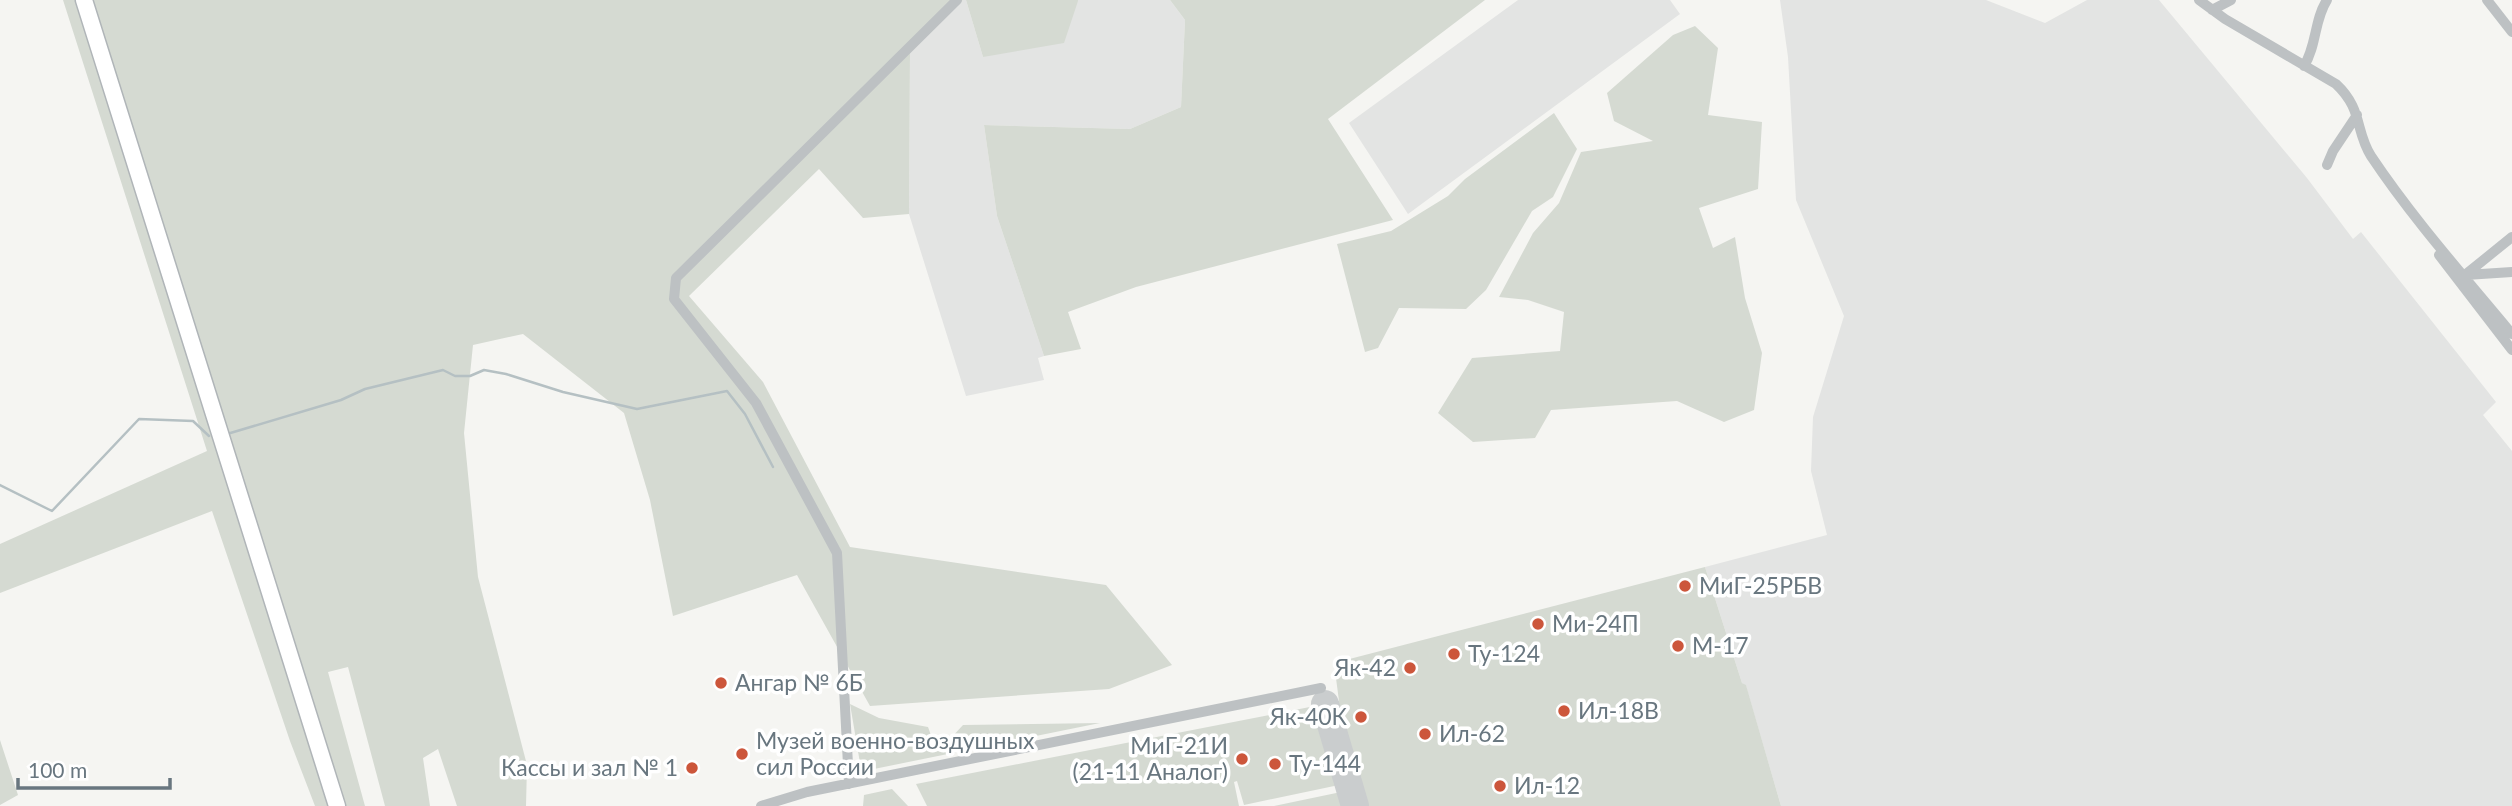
<svg xmlns="http://www.w3.org/2000/svg" width="2512" height="806" viewBox="0 0 2512 806" font-family="Lato,sans-serif">
<style>
.built{fill:#e3e4e3}
.green{fill:#d5dad2}
.lines{fill:none;stroke-linecap:round;stroke-linejoin:round}
.stream{stroke:#b5c0c3;stroke-width:2.5}
.taxiway{stroke:#cacdce;stroke-width:28}
.secondary-casing{stroke:#b0b5b8;stroke-width:19}
.street{stroke:#bdc1c3;stroke-width:10}
.secondary{stroke:#fff;stroke-width:16}
.poi-dot{fill:#cc563b;stroke:#fff;stroke-width:2.5}
.labels{text-anchor:middle;stroke-width:7;stroke-linejoin:round;paint-order:stroke}
.poi-label{font-size:23px;fill:#68767f;stroke:#fff;text-anchor:start}
</style>
<rect width="100%" height="100%" fill="#f5f5f2"/>
<path class="built" d="M963,0H966L983,57L1078,0H1170L1185,20L1181,107L1130,129L984,125L997,216L1044,356L1038,358L1044,380L966,396L909,214L910,53Z
M1518,0H1670L1680,14L1408,214L1349,123Z
M1780,0H1986L2045,23L2087,0H2159L2307,178L2353,239L2361,232L2496,402L2483,415L2512,451V806H1781L1746,686L1742,683L1705,567L1827,535L1811,471L1813,417L1844,316L1796,200L1788,57Z"/>
<path class="green" d="M63,0H963L910,53L909,214L863,218L819,169L689,296L763,382L850,547L1106,585L1172,665L1109,689L870,706L797,575L673,616L650,500L624,413L523,334L473,345L464,433L478,577L527,765L526,806H457L438,749L423,758L430,806H385L348,667L328,672L365,806H315L290,741L212,511L0,593V544L207,451Z
M966,0H1078V1L1064,43L983,57Z
M1170,0H1485L1328,119L1393,220L1136,287L1068,312L1081,349L1044,356L997,216L984,125L1130,129L1181,107L1185,20Z
M1695,26L1718,48L1708,115L1762,122L1758,189L1699,208L1713,248L1735,237L1745,298L1762,353L1754,410L1724,422L1677,401L1551,410L1535,438L1473,442L1438,413L1472,358L1560,351L1564,312L1528,300L1499,297L1533,233L1559,203L1581,152L1653,141L1614,121L1607,93L1673,35Z
M1554,113L1577,149L1553,197L1532,211L1486,290L1466,309L1399,308L1378,348L1365,352L1337,244L1391,231L1448,196L1465,179Z
M1705,567L1742,683L1746,685L1781,806H1365L1334,702L1339,701L1334,663Z
M850,704L879,718L928,727L932,738L950,739L963,725L1100,723L874,769L860,763Z
M1315,706L1339,785L1244,805L1237,781L1234,782L1239,806H927L916,784Z
M0,740L18,795L0,805Z
M892,789L908,806H863L864,795Z
M1341,792L1347,806H1274Z"/>
<g class="lines">
<path class="stream" d="M227,434L341,400L365,389L443,370L455,376H470L484,370L506,374L563,392L637,409L727,391L745,414L773,467
M0,485L52,511L139,419L193,421L209,436"/>
<path class="taxiway" d="M1325,704L1355,806"/>
<defs>
<path id="secondary" d="M84,0L337,806"/>
</defs>
<use href="#secondary" class="secondary-casing"/>
<path class="street" d="M2199,0L2225,19L2336,84C2363,109 2355,131 2371,156C2413,219 2464,276 2512,334
M2487,0L2512,32
M2212,10L2231,0
M2304,66C2317,45 2314,20 2327,0
M2327,165L2333,151L2357,115
M2439,255L2512,350
M2466,275L2512,272
M2460,279L2512,237
M849,784L837,553L756,403L674,299L676,278L957,0
M761,806L807,792L1321,688"/>
<use href="#secondary" class="secondary"/>
</g>
<g class="poi-dot">
<circle cx="1685" cy="586" r="7"/>
<circle cx="1538" cy="624" r="7"/>
<circle cx="1678" cy="646" r="7"/>
<circle cx="1454" cy="654" r="7"/>
<circle cx="1410" cy="668" r="7"/>
<circle cx="721" cy="683" r="7"/>
<circle cx="1564" cy="711" r="7"/>
<circle cx="1361" cy="717" r="7"/>
<circle cx="1425" cy="734" r="7"/>
<circle cx="742" cy="754" r="7"/>
<circle cx="1242" cy="759" r="7"/>
<circle cx="1275" cy="764" r="7"/>
<circle cx="692" cy="768" r="7"/>
<circle cx="1500" cy="786" r="7"/>
</g>
<g class="labels">
<g class="poi-label">
<text x="1699" y="594">МиГ-25РБВ</text>
<text x="1552" y="632">Ми-24П</text>
<text x="1692" y="654">М-17</text>
<text x="1468" y="662">Ту-124</text>
<text x="1396" y="676" text-anchor="end">Як-42</text>
<text x="735" y="691">Ангар № 6Б</text>
<text x="1578" y="719">Ил-18В</text>
<text x="1347" y="725" text-anchor="end">Як-40К</text>
<text x="1439" y="742">Ил-62</text>
<text x="756" y="749">Музей военно-воздушных<tspan x="756" dy="26">сил России</tspan></text>
<text x="1228" y="754" text-anchor="end">МиГ-21И<tspan x="1228" dy="26">(21-11 Аналог)</tspan></text>
<text x="1289" y="772">Ту-144</text>
<text x="678" y="776" text-anchor="end">Кассы и зал № 1</text>
<text x="1514" y="794">Ил-12</text>
</g>
</g>
<path d="M18 778v10h152v-10" fill="none" stroke="#68767f" stroke-width="3.5"/>
<text x="28" y="778" font-size="21" fill="#68767f" stroke="#ffffff" stroke-width="5" paint-order="stroke">100 m</text>
</svg>
